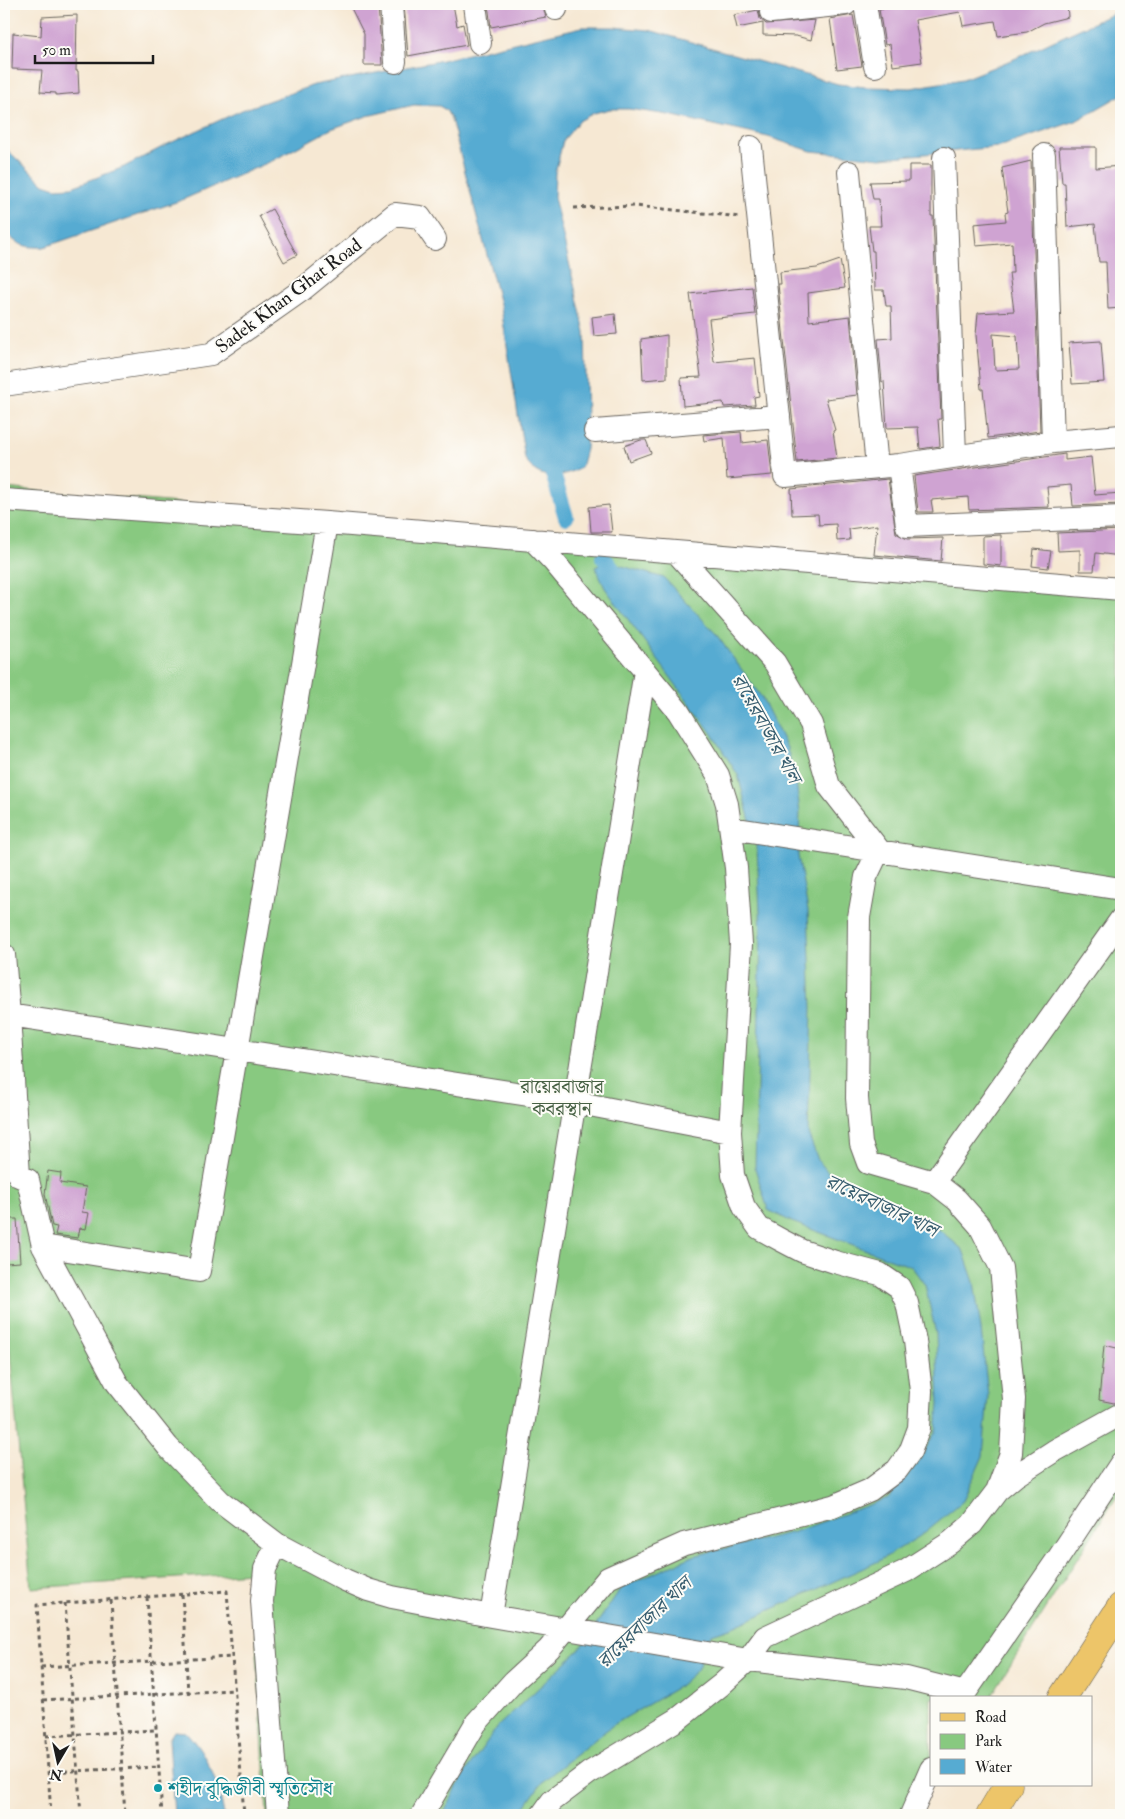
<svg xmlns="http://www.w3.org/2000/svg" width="1125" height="1819" viewBox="0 0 1125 1819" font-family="'IM FELL Double Pica','Noto Serif Bengali',serif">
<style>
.green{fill:#88c980;stroke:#52724e}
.water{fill:#56abd2;stroke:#396477}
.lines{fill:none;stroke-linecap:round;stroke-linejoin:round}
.canal{stroke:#56abd2;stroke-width:16}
.building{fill:#cfa3d2;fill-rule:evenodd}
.minor-casing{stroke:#68635c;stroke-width:24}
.major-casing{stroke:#68635c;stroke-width:29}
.path{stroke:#68635c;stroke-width:3;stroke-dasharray:4 4;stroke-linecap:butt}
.minor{stroke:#fff;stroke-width:22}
.major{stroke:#edc569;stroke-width:28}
.culture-dot{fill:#0f9aa8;stroke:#fdfcf7;stroke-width:2}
.labels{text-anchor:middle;stroke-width:4;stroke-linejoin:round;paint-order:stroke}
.street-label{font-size:19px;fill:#1c1c1c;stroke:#fdfcf7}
.park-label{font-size:19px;fill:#476144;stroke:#fdfcf7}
.culture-label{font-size:19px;fill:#0d838f;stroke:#fdfcf7;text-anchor:start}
.water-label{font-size:20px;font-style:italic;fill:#365c6e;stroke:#fdfcf7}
</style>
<rect width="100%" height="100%" fill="#fdfcf7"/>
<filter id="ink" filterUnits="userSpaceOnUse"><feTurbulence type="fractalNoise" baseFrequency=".02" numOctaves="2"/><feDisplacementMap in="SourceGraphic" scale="10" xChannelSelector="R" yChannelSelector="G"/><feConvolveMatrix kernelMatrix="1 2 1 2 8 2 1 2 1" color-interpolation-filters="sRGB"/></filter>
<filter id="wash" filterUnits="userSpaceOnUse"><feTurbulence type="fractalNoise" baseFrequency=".0096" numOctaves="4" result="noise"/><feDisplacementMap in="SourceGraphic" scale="20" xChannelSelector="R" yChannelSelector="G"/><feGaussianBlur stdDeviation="1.12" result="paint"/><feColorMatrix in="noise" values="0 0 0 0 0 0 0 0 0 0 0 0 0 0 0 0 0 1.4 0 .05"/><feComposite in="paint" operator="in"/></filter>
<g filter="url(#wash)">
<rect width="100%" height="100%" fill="#f6e8d3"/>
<path class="green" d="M4,488L1121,584V1489L990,1698H931V1784L910,1815H267L252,1573L31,1588L4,1285Z"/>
<path class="water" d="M1121,10V95L1076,121L999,147L881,158L811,151L768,137L669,115L629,109H610L594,113L579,121L563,141L555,173L554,197L585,332L587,421L586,449L581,468C559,477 539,483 525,459L501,308L451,119L446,110L439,106L414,105L367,116L331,129L274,160L182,200L44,247C25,248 14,245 4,228V147L44,184L56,188L72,187L124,167L168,144L242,110L314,85L438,61L582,27H613L649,30L838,84L866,87L911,88L963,79L1014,59Z
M608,562L664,578L716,634L762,698L787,748L796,781L800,812L798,856L808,910L812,1008L808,1133L818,1160L832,1177L910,1212L942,1232L963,1250L974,1282L981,1329L988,1395L983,1456L963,1501L920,1536L879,1561L733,1627L712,1634L697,1670L678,1687L613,1725L543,1781L519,1815H443L462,1777L498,1726L579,1650L621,1588L693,1556L794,1532L888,1498L917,1464L936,1431L939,1405L936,1334L925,1285L912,1267L792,1222L768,1210L755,1168L761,933L757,848L738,775L710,731L605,588L595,567Z
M174,1731L186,1732C208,1756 219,1783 224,1815H174L169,1739Z"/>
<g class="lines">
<path class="canal" d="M547,454L566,517
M603,557L620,579"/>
</g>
<g id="blocks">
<path class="building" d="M349,4H378L382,65H364V34Z
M404,4H453L457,26L463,24L467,45L408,56Z
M488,4H542L546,17L491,27Z
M908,4H1067L1068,17L1044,23L1027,32L998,36L995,21L963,26L960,12L915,20L922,62L893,66L890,44L885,45L879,9Z
M758,10L760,19L766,24L815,20L811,40L796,36L763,35V23L737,28L734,15Z
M77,15L76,71H78L79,93L56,95V93L40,92L42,70L12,69L13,33L41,36L42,17Z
M853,15L862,66L837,69L830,19Z
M1059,147H1096V168L1121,166V308L1108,309L1106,262H1099L1095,224L1067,227L1065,183H1062Z
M1031,161L1040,431L988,438L983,389H981L979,367L976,335L978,313L1014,311L1009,273H1013L1012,243L976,246L974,224L1006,221L1005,213L1008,212L1002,168ZM993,334L1017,336L1019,369L995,370Z
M909,165H931V216H933L941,419H938L940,446L920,449L918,427L887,428L884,381L882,382L878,339L892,338L891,306H886L884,290H875L874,251H872L869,226H881L879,199H873L870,182L909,181Z
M272,209L297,255L284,262L259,216Z
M840,260L845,288L808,293L809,321L850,316L857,395L826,399L835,430L833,431L837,458L797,462L778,284H781L780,272L817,268Z
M752,287L755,314L709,319L714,362L755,358L759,396L754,397L755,405L724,407L723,402L683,406L681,378L701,377L690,294Z
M615,314L617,334L594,336L592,317Z
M667,335V378L643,380L641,339Z
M1101,341L1104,382L1072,384L1069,343Z
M741,432L742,443L768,440L772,475L727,479L724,438L704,441L703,435Z
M641,440H646L651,453L629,461L624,446Z
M1065,454V460L1091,457L1095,495L1121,493V504L1073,506L1071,485L1047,487L1049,507L969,510L968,497L931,500L933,512H918L914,476Z
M888,479L896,533L907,539L943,538L941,561L874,555L877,525L849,529L850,540L837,541L836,524L819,525L818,514L792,515L791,489Z
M609,505L612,532H591L589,507Z
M1121,530V556L1096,553L1094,571H1080V550L1058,551L1057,533Z
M1001,535V566L983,564V536Z
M1034,549L1051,551L1048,568L1032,566Z
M48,1171L61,1173L60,1183L86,1187L82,1212L89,1213L86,1229L80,1228L78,1238L55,1235L57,1227L52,1226L45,1194Z
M9,1219H17L20,1262L6,1263Z
M1104,1345L1121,1349V1401L1114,1403L1099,1400Z"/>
</g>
</g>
<g filter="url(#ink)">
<use href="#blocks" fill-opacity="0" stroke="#68635c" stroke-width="1"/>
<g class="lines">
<defs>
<path id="minor" d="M391,4L395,62
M475,4L480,43
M555,4L556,9
M865,4L875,66
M771,12L846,4
M751,147L785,476L899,465L1053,442L1121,436
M1044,155L1053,442
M944,158L955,455
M849,172L877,467
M4,385L211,354L302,290L395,214L420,217L435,239
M595,431L779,416
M899,465L907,526L1121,517
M4,500L327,523L1121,589
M731,828L1121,889
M4,955L9,1015L237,1050L327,523
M9,1015L19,1176L28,1180L43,1246
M934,1182L1121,919
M997,1491L1015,1476L1054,1451L1121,1414
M277,1544L220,1501L168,1447L117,1383L43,1246L199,1271L237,1050L574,1102L730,1132
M491,1616L645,671
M278,1815L262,1601L265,1569L277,1544L345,1580L368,1590L392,1597L491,1616L748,1660L906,1678L965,1693L1059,1557L1121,1463
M422,1815L476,1723L514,1681L549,1649L608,1578L684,1544L833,1506L870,1490L897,1470L910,1452L919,1428L921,1391L915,1341L907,1303L899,1287L880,1274L835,1262L802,1251L779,1239L759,1228L744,1207L733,1175L730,1132L741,944L736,868L727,804L718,775L678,711L554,562L533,540
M542,1815L552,1801L589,1773L678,1719L721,1685L748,1660L765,1637L906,1571L951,1542L972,1524L997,1491L1011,1453L1014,1399L1001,1268L980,1226L957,1200L934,1182L868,1163L861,1144L857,1098L859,917L866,877L879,850L829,786L811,724L775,663L676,552
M911,1815L931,1769"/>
<path id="major" d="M1062,1698L1121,1607
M990,1815L1008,1785"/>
</defs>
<use href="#minor" class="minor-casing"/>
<use href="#major" class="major-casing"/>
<path class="path" d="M574,208L635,206L741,217
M182,1594L188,1692
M147,1597L162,1815
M111,1600L125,1815
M65,1603L81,1815
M41,1667L232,1657
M43,1700L234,1690
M46,1736L156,1730
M48,1772L159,1767
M51,1815L37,1605L227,1591L244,1815"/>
<use href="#minor" class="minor"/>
<use href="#major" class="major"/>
</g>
</g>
<circle class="culture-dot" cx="158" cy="1788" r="5"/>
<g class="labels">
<g class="street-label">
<text transform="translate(288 295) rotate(-37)" y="7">Sadek Khan Ghat Road</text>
</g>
<g class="park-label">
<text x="562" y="1093">রায়েরবাজার<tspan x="562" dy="22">কবরস্থান</tspan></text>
</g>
<g class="culture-label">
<text x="168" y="1795">শহীদ বুদ্ধিজীবী স্মৃতিসৌধ</text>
</g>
<g class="water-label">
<text transform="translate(767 728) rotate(61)" y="7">রায়েরবাজার খাল</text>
<text transform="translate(882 1205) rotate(25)" y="7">রায়েরবাজার খাল</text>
<text transform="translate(644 1622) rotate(-44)" y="7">রায়েরবাজার খাল</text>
</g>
</g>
<rect width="1125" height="1819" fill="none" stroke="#fdfcf7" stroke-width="20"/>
<rect x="930" y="1696" width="162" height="90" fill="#fdfcf7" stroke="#a3a29f"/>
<rect x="940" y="1713" width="25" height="8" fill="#edc569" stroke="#a3a29f"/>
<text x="975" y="1722" font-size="15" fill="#1c1c1c">Road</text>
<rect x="940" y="1734" width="25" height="15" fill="#88c980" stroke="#a3a29f"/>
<text x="975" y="1746" font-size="15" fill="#1c1c1c">Park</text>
<rect x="940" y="1759" width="25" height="15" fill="#56abd2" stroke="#a3a29f"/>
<text x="975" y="1772" font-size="15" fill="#1c1c1c">Water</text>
<g transform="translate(58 1762) rotate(189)" stroke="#fdfcf7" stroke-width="4" paint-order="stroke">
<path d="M0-4L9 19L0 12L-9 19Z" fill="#1c1c1c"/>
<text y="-8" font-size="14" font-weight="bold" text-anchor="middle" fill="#1c1c1c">N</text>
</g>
<path d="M35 55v8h118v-8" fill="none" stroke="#1c1c1c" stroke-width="2.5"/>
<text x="42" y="55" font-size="15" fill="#1c1c1c" stroke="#fdfcf7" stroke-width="4" paint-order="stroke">50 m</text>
</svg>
